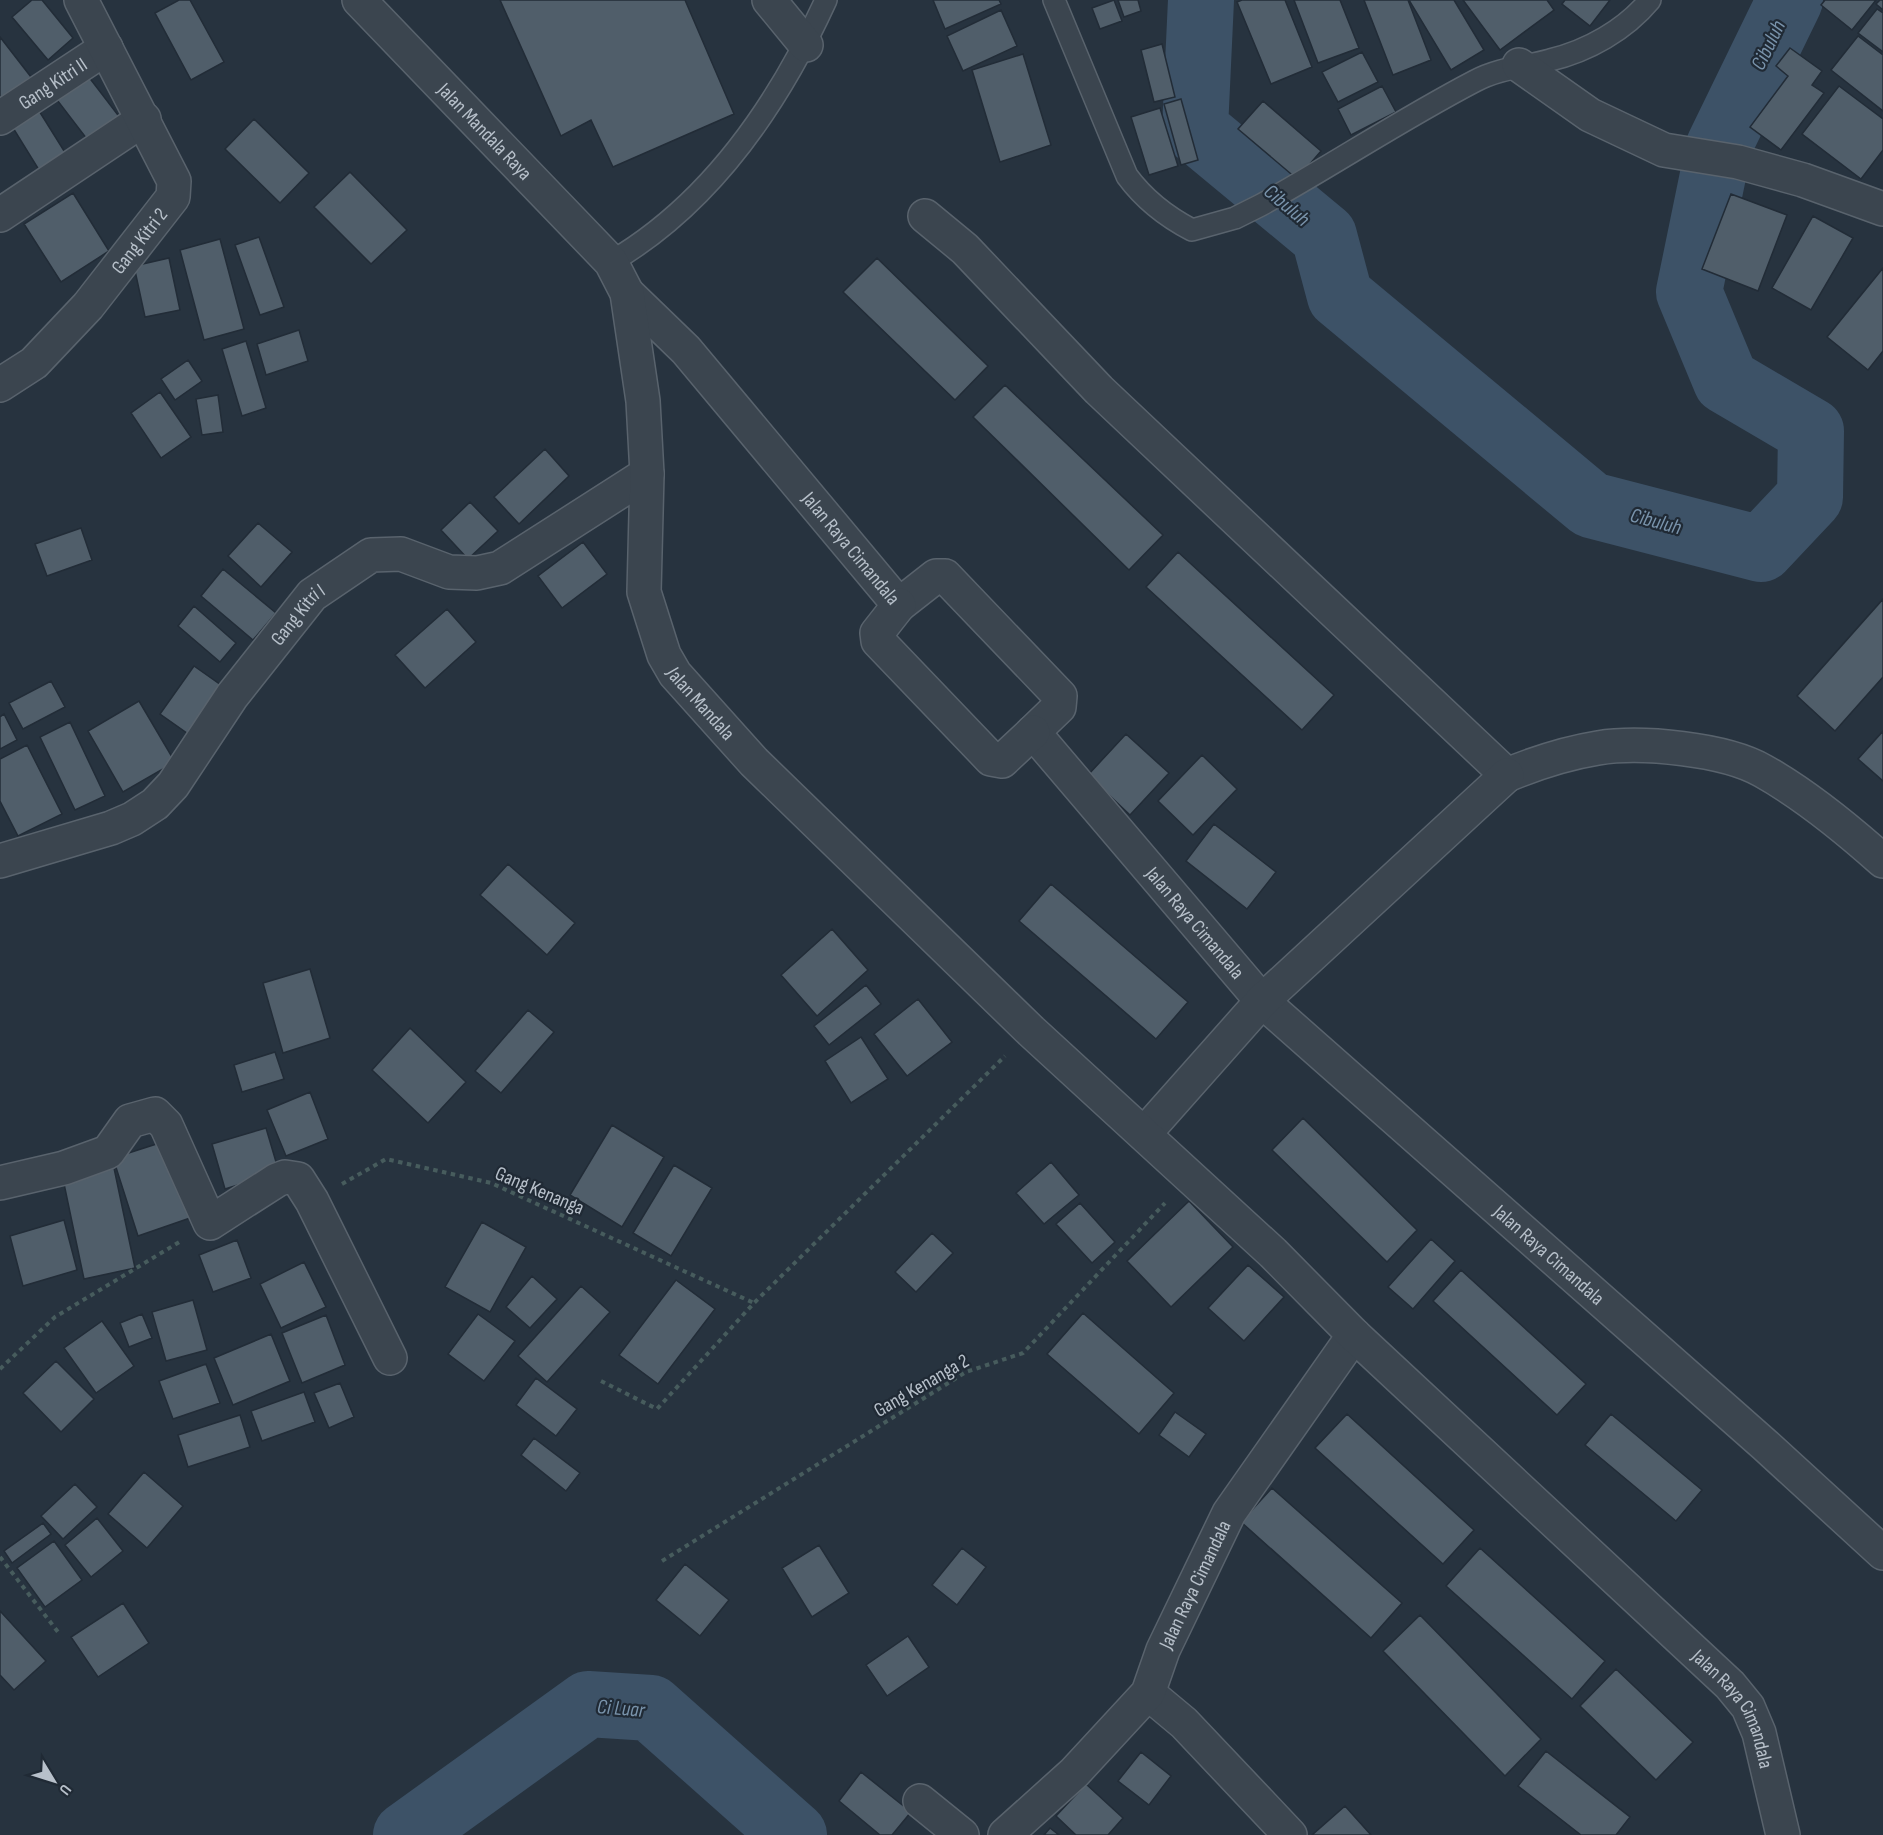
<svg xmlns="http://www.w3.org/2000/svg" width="1883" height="1835" viewBox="0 0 1883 1835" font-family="'Sofia Sans Condensed',sans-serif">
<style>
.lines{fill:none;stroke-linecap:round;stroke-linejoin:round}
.river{stroke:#3d5267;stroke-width:66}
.building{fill:#505e6a;stroke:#222c37;stroke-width:1.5}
.service-casing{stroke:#59636d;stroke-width:24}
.minor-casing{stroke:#59636d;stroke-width:36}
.tertiary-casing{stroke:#59636d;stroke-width:36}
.path{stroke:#475c5d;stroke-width:4;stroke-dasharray:4.5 4.5;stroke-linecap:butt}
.service{stroke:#3b454f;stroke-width:21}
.minor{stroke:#3b454f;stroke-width:33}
.tertiary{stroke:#3b454f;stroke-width:33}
.labels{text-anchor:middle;stroke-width:4.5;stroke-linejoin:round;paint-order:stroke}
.street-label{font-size:20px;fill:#b7c0ca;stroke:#202a35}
.water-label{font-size:21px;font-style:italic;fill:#7993ab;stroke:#202a35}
</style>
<rect width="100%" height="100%" fill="#27333f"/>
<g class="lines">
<path class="river" d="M1201,0L1195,129L1324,236L1340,296L1591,505L1761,549L1810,497L1811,431L1726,381L1689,292L1719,146L1790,0
M406,1835L588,1704L651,1708L794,1835"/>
</g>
<path class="building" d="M32,0H42L73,38L48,60L12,17Z
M179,0H190L224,62L191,80L155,13Z
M500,0H685L734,114L613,167L591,120L561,136Z
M933,0H999L1001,4L945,29Z
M1114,0L1122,21L1100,29L1092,8Z
M1118,0H1138L1141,11L1124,17Z
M1242,0H1285L1312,67L1271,84L1237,2Z
M1294,0H1340L1359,48L1318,63Z
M1364,0H1408L1431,60L1393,75Z
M1409,0H1454L1484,50L1451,70Z
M1463,0H1547L1554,10L1500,50Z
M1565,0H1610L1590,26L1562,4Z
M1825,0H1876L1852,30L1821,5Z
M1880,0H1883V10L1876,4Z
M1877,9L1883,13V52L1858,33Z
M1001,10L1017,46L963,71L947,36Z
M1858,36L1883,55V111L1831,70Z
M0,37L31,77L0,102Z
M1162,44L1175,97L1154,102L1141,50Z
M1790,48L1822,71L1812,85L1824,93L1781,150L1750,127L1788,76L1776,66Z
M1362,52L1378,82L1338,102L1322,72Z
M1023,54L1051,145L1000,162L972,70Z
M85,72L121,119L90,143L54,96Z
M1382,86L1396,112L1351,135L1338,109Z
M1839,86L1883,119V150L1861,179L1802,134Z
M1181,99L1198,160L1181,165L1164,104Z
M1263,101L1321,151L1297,179L1238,129Z
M36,106L66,154L39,170L10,123Z
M1160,108L1178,166L1149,175L1131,117Z
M254,119L309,173L280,203L225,149Z
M350,172L407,230L371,264L314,207Z
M73,193L109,251L61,282L24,224Z
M1731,194L1787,215L1758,291L1702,269Z
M1813,216L1853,238L1811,310L1772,288Z
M259,237L284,307L260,315L235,245Z
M220,239L244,329L204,340L180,250Z
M169,258L180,310L145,317L134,266Z
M877,258L988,366L955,400L843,292Z
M1883,268V351L1868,370L1827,337Z
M299,330L308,361L266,375L257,344Z
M246,341L266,408L242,416L222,349Z
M188,360L202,381L175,400L161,379Z
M1005,385L1163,535L1129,570L973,417Z
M160,392L191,437L161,458L131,413Z
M218,395L223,432L202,435L196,399Z
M545,449L569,476L519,524L494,497Z
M470,502L498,531L468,559L441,530Z
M258,523L292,552L261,587L228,556Z
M81,528L92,560L47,576L35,544Z
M583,542L607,574L562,608L538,576Z
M1178,552L1334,695L1302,730L1146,587Z
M223,569L276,613L253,640L201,596Z
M1883,599V677L1835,731L1797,696Z
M194,606L236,643L220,662L178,626Z
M447,609L476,642L425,688L395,655Z
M194,666L228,690L194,738L160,714Z
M51,681L65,707L23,729L9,703Z
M139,701L175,762L123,792L88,731Z
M4,714L17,740L0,749V717Z
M70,722L105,796L75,810L40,737Z
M1883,731V781L1858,759Z
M1126,734L1169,773L1130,815L1088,775Z
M27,745L62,814L18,836L0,801V759Z
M1202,755L1237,789L1193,835L1158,801Z
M1214,824L1276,872L1247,909L1186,861Z
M508,864L575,923L547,955L480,895Z
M1051,884L1188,1002L1156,1039L1019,921Z
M832,929L868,970L817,1016L781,975Z
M310,969L330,1038L283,1053L263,983Z
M866,985L881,1004L829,1045L814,1026Z
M918,999L952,1042L907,1076L874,1034Z
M528,1010L554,1032L501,1093L475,1071Z
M410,1028L466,1082L428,1123L372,1070Z
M861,1037L888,1079L851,1103L825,1061Z
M275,1052L284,1079L242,1092L234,1065Z
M310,1092L328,1139L286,1156L267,1110Z
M1303,1118L1417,1230L1387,1262L1272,1150Z
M612,1125L664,1157L622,1227L570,1195Z
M266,1128L279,1172L225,1189L212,1144Z
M169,1140L193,1217L138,1236L113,1158Z
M1051,1162L1079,1195L1044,1224L1016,1193Z
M674,1165L712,1188L671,1256L633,1233Z
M114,1168L135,1268L84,1279L63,1179Z
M1189,1201L1233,1247L1171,1307L1127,1261Z
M1080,1203L1115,1242L1092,1263L1056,1224Z
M64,1220L77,1270L23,1286L10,1236Z
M482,1222L526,1247L490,1312L445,1287Z
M932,1233L953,1253L916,1292L895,1272Z
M1431,1239L1455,1261L1413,1309L1388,1287Z
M237,1240L251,1278L213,1292L199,1255Z
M304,1262L326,1307L281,1328L260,1284Z
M1248,1265L1284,1297L1244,1341L1208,1308Z
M1461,1270L1586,1384L1557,1415L1433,1301Z
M532,1276L557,1299L530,1328L506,1307Z
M676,1280L715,1309L658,1384L619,1355Z
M581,1286L610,1312L547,1382L518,1356Z
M193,1300L207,1350L166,1361L152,1312Z
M1083,1313L1174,1393L1139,1434L1047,1354Z
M142,1314L152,1338L129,1347L120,1323Z
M478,1314L515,1341L484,1381L448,1354Z
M326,1315L345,1365L302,1383L282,1333Z
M102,1321L134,1366L96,1393L64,1348Z
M271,1334L290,1381L233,1405L214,1358Z
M56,1361L94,1399L61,1432L23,1393Z
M206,1364L220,1403L173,1419L159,1381Z
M536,1378L577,1409L556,1436L516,1405Z
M340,1383L354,1417L329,1428L314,1393Z
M304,1392L315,1422L262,1441L251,1411Z
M1175,1412L1206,1434L1189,1457L1159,1435Z
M1347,1414L1474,1530L1443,1564L1315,1448Z
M1611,1414L1702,1490L1676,1521L1585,1445Z
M240,1415L250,1447L188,1467L178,1435Z
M534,1438L580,1473L566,1491L521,1455Z
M144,1472L183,1506L147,1548L108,1514Z
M75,1484L97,1507L63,1539L41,1516Z
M1272,1488L1402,1603L1371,1638L1241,1522Z
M97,1518L123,1551L91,1577L65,1545Z
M43,1523L51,1534L12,1563L4,1551Z
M54,1541L82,1580L45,1607L17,1568Z
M819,1545L849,1593L812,1617L782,1568Z
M962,1548L986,1567L957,1605L932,1585Z
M1480,1548L1605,1661L1572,1699L1446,1586Z
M685,1564L729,1600L700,1636L656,1600Z
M123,1603L149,1643L98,1677L71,1637Z
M0,1611L46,1661L14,1690L0,1675Z
M1420,1615L1541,1739L1505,1776L1383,1651Z
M908,1636L929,1667L887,1696L866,1665Z
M1616,1669L1693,1742L1656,1780L1580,1706Z
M1546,1751L1630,1817L1616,1835H1581L1518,1786Z
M1141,1752L1171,1776L1149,1805L1118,1781Z
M861,1772L911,1812L892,1835H880L839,1801Z
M1086,1784L1123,1818L1108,1835H1076L1056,1816Z
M1345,1806L1371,1835H1312Z
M1050,1828L1059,1835H1044Z"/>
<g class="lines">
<defs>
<path id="service" d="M1054,0L1127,176C1144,199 1167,217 1192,230L1235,218L1261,205C1333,165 1402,119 1475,81C1499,68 1525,67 1550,60C1588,51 1625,30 1650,0
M611,262C710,204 779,103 826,0"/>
<g id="minor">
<path d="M769,0L806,45"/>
<path d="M1519,65L1590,115L1664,150L1738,162L1803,180L1883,209"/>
<path id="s1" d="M0,118L106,48"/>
<path d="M0,215L144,119"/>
<path d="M925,216L965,249L1099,390L1507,775C1536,763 1567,753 1598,748C1641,741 1725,749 1763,771C1806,795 1846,828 1883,861"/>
<path id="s2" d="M627,293L686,350L899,605L936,576H945L1060,696L1059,707L1033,732L1262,1001L1765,1445L1883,1553"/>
<path id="s3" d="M0,385L34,363L88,306L173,197L174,181L81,0"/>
<path d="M899,605L877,633L878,641L991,759L1002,761L1033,732"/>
<path id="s4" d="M0,861L111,828L132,819L155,804L173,785L232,696L312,595L371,555L401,554L449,572L477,573L500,568L647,474"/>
<path d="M1144,1134L1262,1001L1507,775"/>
<path d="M0,1183L64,1168L108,1152L130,1121L155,1114L166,1125L210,1223L277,1180L285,1177L298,1179L312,1201L390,1358"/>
<path d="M1148,1693L1184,1723L1290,1835"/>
<path d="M920,1801L962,1835"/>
<path id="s5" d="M1005,1835L1074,1773L1148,1693L1163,1650L1229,1513L1354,1335"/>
</g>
<g id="tertiary">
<path id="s6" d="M359,0L611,262L627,293L643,401L647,474L644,592L664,655L675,674L754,762L1031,1031L1273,1253L1354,1335L1730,1685L1748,1707L1759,1733L1783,1835"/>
</g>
</defs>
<use href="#service" class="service-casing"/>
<use href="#minor" class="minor-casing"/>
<use href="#tertiary" class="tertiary-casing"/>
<path class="path" d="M342,1184L386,1159L491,1183L754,1303
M0,1369L55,1317L181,1241
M601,1381L657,1409L754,1303L1005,1056
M0,1557L58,1632
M662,1561L966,1372L1023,1353L1165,1203"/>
<use href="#service" class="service"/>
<use href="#minor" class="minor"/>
<use href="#tertiary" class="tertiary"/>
</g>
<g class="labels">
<g class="street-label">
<text dy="7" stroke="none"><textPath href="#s1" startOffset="63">Gang Kitri II</textPath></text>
<text dy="7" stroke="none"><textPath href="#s6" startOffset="182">Jalan Mandala Raya</textPath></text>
<text dy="7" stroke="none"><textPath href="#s3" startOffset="202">Gang Kitri 2</textPath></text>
<text dy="7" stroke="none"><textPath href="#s2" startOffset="340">Jalan Raya Cimandala</textPath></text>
<text dy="7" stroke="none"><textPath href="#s4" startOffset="404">Gang Kitri I</textPath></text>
<text dy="7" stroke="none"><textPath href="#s6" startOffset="826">Jalan Mandala</textPath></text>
<text dy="7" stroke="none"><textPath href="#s2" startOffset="934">Jalan Raya Cimandala</textPath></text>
<text transform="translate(540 1190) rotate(23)" y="7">Gang Kenanga</text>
<text dy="7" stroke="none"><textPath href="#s2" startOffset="1420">Jalan Raya Cimandala</textPath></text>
<text transform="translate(921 1385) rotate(-30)" y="7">Gang Kenanga 2</text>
<text dy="7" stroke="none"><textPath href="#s5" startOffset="320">Jalan Raya Cimandala</textPath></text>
<text dy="7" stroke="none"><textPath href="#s6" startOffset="2271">Jalan Raya Cimandala</textPath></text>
</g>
<g class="water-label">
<text transform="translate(1768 45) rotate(-64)" y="7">Cibuluh</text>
<text transform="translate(1287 205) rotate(40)" y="7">Cibuluh</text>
<text transform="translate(1656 521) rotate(15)" y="7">Cibuluh</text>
<text transform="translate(621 1708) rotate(5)" y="7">Ci Luar</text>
</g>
</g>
<g transform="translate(54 1781) rotate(128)" stroke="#202a35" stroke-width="4.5" paint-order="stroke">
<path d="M0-4.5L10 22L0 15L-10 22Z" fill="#b7c0ca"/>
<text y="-9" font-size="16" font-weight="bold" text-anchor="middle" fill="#b7c0ca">U</text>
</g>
</svg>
